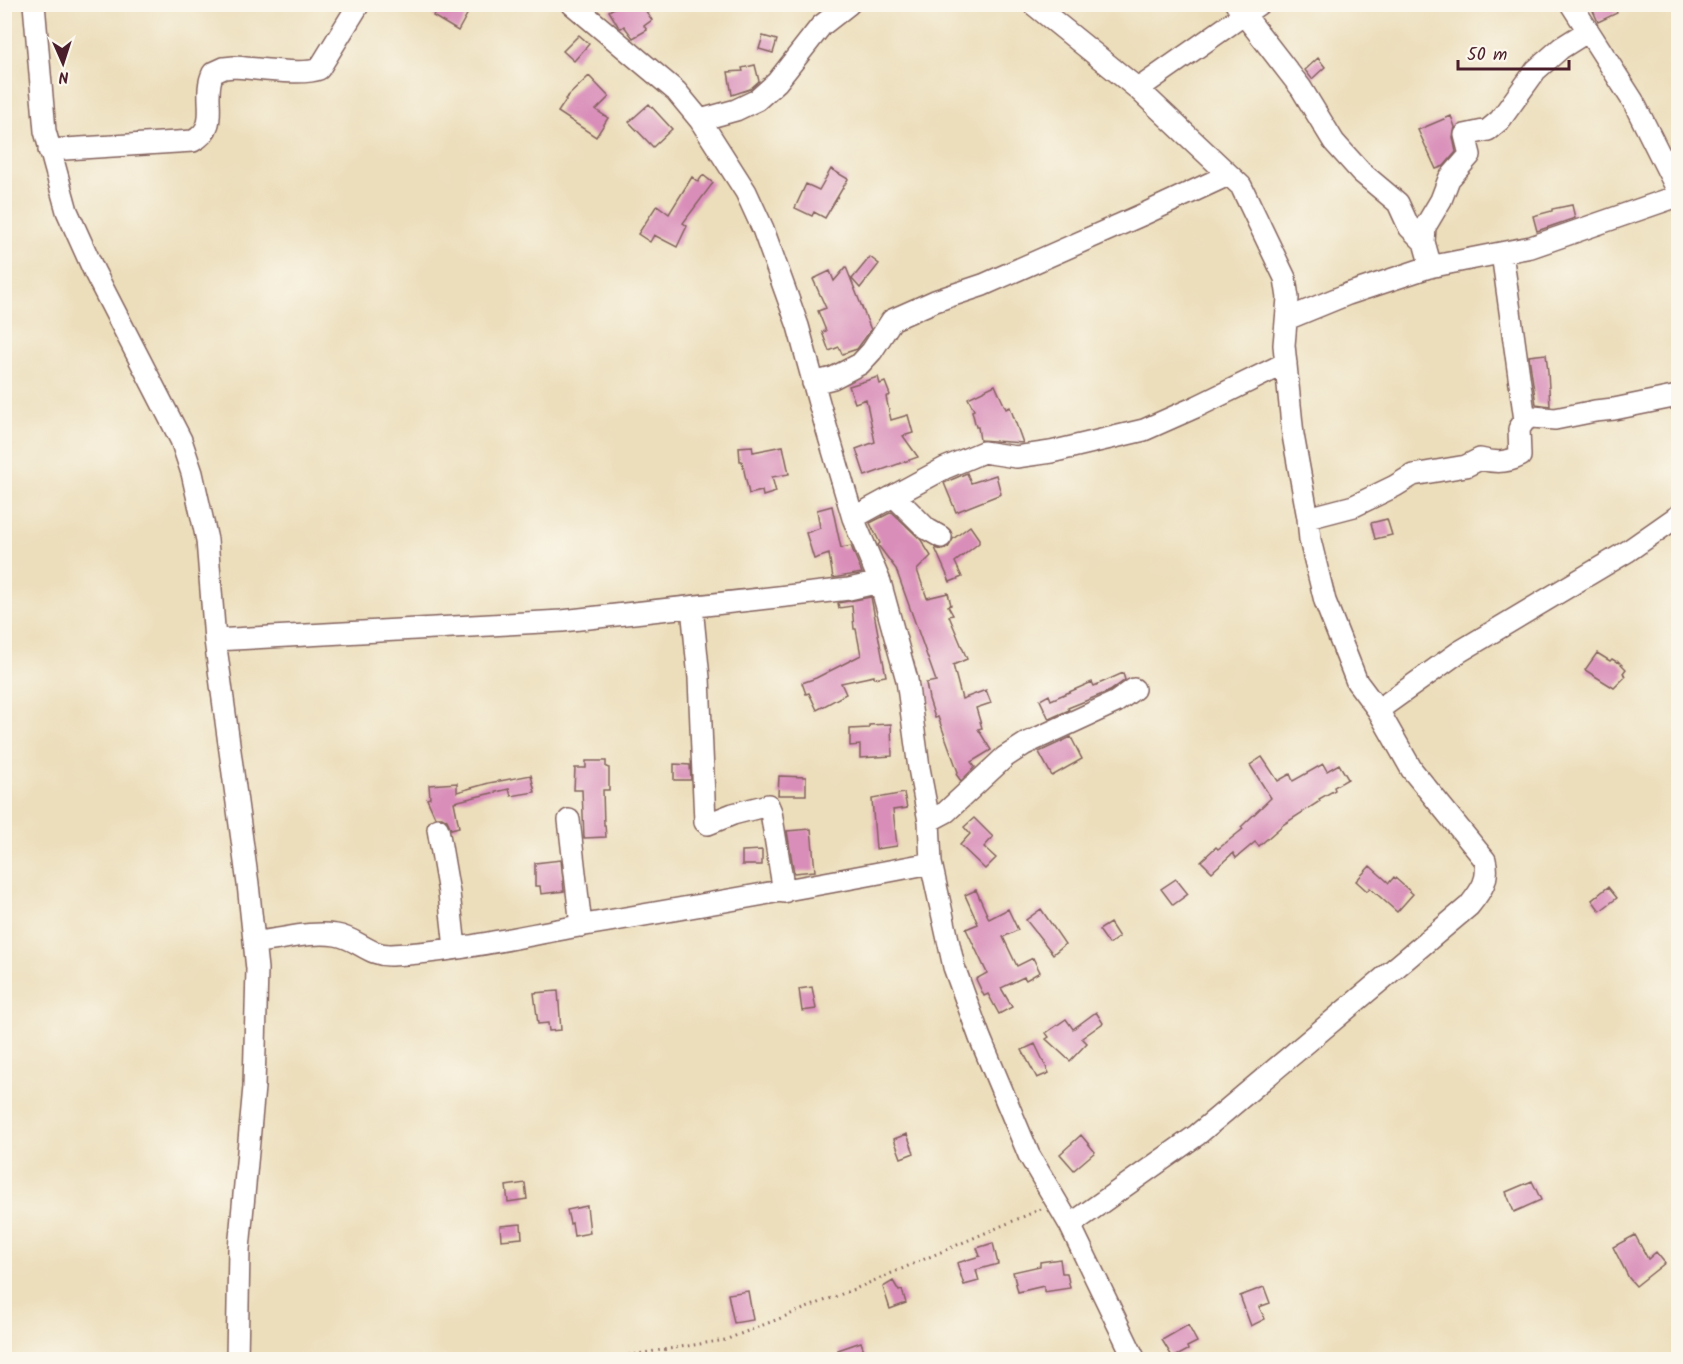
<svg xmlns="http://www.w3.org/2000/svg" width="1683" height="1364" viewBox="0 0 1683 1364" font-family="Kalam,sans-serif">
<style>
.building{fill:#d98eb9}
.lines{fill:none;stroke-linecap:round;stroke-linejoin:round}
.minor-casing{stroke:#83625d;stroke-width:24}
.path{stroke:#83625d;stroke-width:3;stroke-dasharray:1.5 4.5;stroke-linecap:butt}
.minor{stroke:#fff;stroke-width:21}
</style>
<rect width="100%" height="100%" fill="#fbf7ec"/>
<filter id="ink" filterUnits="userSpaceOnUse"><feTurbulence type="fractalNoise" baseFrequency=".0167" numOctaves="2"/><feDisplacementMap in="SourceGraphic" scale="12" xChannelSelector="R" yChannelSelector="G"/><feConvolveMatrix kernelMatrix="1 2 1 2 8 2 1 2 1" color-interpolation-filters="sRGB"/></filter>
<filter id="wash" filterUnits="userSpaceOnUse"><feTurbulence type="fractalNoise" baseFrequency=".008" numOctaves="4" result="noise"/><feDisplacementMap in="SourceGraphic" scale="24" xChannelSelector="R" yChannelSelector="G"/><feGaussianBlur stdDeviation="1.35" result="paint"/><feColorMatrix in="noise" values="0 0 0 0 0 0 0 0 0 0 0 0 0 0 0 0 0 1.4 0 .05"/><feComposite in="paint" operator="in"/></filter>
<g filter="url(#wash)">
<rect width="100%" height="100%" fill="#ecdebb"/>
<g id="blocks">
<path class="building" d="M439,4H460L470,9L458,31L433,16Z
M620,4H641L652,20L644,26L647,30L633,38L624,26L621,28L618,26L609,11Z
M1590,4H1613L1617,13L1598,22Z
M579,35L589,44L574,61L563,51Z
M763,36L777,40L773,53L759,49Z
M1318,58L1325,67L1312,79L1305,70Z
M755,65L759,81L750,89L732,95L728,72L743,71L742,68Z
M589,76L609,97L596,110L608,118L596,137L558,112L566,100L565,99Z
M649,104L672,129L653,147L629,122Z
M1451,116L1455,127L1453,137L1456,152L1444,166L1436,169L1418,130Z
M831,169L848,179L825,218L814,212L812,216L795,208L806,184L819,190Z
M703,175L713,183L683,223L687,226L677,247L654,235L650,242L638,234L657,205L669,214L692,177L698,182Z
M1572,205L1575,218L1537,231L1533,216L1552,211V209Z
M870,257L879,264L860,288L852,279Z
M846,267L871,330L857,349L842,354L839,347L829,351L822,332L826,331L818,311L826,308L813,279L830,271L834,281Z
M1546,354L1548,372L1550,406L1536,404L1529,356Z
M878,377L880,384L885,382L890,395L886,397L891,420L908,415L913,433L903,436L918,457L865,476L856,449L875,442L866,399L855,403L849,386Z
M995,385L1006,409L1010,407L1023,443L980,440L978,427H976L972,411L974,410L968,398Z
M752,446L753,452L783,446L789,474L772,477L776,492L763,496L762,491L749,494L742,461H740L739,447Z
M967,473L971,483L996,475L1001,494L956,512L944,483Z
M832,506L841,548L851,546L862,573L833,578L829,554L814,559L806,533L820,528L817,510Z
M892,512L921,540L931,556L917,570L927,598L948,593L951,605L948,606L953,615L949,616L967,659L953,665L962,699L986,690L991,703L976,708L982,728L978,729L991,750L971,762L975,767L961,781L956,774L958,772L938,717L935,718L929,699L926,683L936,681L896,569L878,545L880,543L870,523Z
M1387,519L1392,535L1375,539L1371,523Z
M970,526L979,539V543L955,562L962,577L950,582L935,548L942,550L948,548L953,539Z
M871,597L886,676L874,678V676L841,683L846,694L817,710L809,693L806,694L802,683L816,678L861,655L856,629H854L852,606L839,608L838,603Z
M1597,653L1610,661L1612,659L1617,662L1618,661L1626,669L1623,673L1626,676L1614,688L1585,670Z
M1123,673L1125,680L1110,691L1068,708L1069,710L1049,719L1040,700L1049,695L1051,700L1092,682L1094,686Z
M891,724L892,756L860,758V745L850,746V729L869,728V725Z
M1071,737L1082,759L1052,776L1039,752Z
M1262,757L1278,781L1290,774L1293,781L1323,764L1327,771L1339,764L1348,779L1334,787L1335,790L1319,799L1320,801L1284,824L1259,846L1255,842L1236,858L1233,853L1212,872L1201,861L1216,847L1218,849L1243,829L1241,827L1271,798L1250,765Z
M586,761H606V767L609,768V790H603L604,825H605L606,837L584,838L582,790H574L575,768H586Z
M674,764L690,765L691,780H674Z
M531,775L535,792L511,796L509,789L454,802L459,827L451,829L447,820L442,817H435L427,799L430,798L429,785L457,783V792L489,783Z
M779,776L806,777V795H778Z
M904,793L907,808L893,810L897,846L876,849L872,799Z
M974,818L993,837L984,847L996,858L985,869L960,845L970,834L964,827Z
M811,829L815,871L794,873L787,831Z
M762,850V865H742V851Z
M561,860L564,891L541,894L540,886H535V863Z
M1370,866L1389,883L1394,877L1413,894L1397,912L1370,888L1367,891L1356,881Z
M1176,879L1188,894L1173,905L1161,889Z
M1608,887L1617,898L1600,911L1592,900Z
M976,890L989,919L1008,909L1018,930L1003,937L1017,966L1033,958L1040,972L1026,980L1024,977L1001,988L1012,1007L999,1014L988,994L984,996L976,979L987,973L966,929L978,924L965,895Z
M1041,909L1065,944L1053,954L1026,920Z
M1110,923L1119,937L1109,944L1099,930Z
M812,987L816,1009L802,1011L799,989Z
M558,991L561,1030L549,1031L548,1023L538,1024L534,993Z
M1096,1012L1103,1023L1082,1038L1087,1043L1070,1061L1046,1039L1049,1037L1046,1033L1066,1019L1073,1029Z
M1035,1044L1049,1073L1037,1078L1022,1050Z
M907,1134L914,1153L901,1158L894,1139Z
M1081,1135L1095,1152L1074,1170L1060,1154Z
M1532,1181L1541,1200L1514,1212L1506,1192Z
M525,1183L527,1199L508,1202L506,1186Z
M587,1206L590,1233L574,1236L572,1223L570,1224L567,1210Z
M521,1224L522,1238L501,1240L500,1226Z
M1635,1235L1648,1259L1656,1252L1665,1263L1636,1286L1629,1278L1613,1247Z
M993,1243L998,1264L976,1270L979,1281L964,1285L957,1263L980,1256L977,1248Z
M1060,1259L1062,1273H1067L1070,1288L1044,1292V1286L1018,1292L1013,1272L1040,1266V1262Z
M893,1281L899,1291L902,1290L906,1303L890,1309L883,1287Z
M1264,1287L1270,1303L1259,1307L1265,1319L1251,1326L1240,1296Z
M748,1291L753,1320L734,1323L728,1294Z
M1188,1325L1197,1342L1187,1347L1188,1350L1173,1358L1162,1340Z
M861,1342L867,1359H842L838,1350Z"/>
</g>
</g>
<g filter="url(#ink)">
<use href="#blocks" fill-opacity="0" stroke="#83625d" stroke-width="1.5"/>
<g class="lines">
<defs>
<path id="minor" d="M34,4L45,131L67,211L94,271L181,440L192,473L207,540L215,640L248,884L257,969L254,1087L239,1249L237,1360
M572,4L676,91L700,120L746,192L763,229L798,326L819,403L853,518L880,582L907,680L919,768L929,821L931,863L954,967L980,1038L1029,1155L1070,1225L1135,1360
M1033,4L1138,89L1241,186L1285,278L1288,298L1284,345L1293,435L1308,518L1310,540L1325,601L1357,682L1378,710L1412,770L1485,860C1490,879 1481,891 1469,906L1197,1135L1070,1225
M1236,4L1301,88L1334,142L1361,172L1398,203L1409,227L1424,242
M1571,4L1633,101L1678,191
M1138,89L1259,4
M700,120L736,110L757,100L777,82L821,26L849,4
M49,150L193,141C222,126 201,97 213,73L224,68L234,67C254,68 302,76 319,69L359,4
M1502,253L1525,420
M1431,267L1424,242L1425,227L1441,200L1449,179L1470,155L1465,135L1488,130L1500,120L1536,70L1561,48L1588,31
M1287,319L1348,294L1429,267L1531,247L1678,196
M813,383L833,378L860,364L872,351L892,320L935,301L983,285L1144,214L1228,175
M894,496L927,529L941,537
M853,518L945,468L983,452L1016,457L1051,452L1144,430L1198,406L1286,363
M1308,518L1354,506L1395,486L1413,475L1466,466L1480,459C1495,463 1507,463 1520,456L1519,429L1525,420L1533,417L1555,419L1595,411L1614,409L1678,396
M692,607L699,678L705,822L708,824L733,814L768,805L771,812L784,892
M215,640L562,621L849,589L880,582
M1378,710L1459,652L1628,551L1678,516
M569,820L581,926
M929,821L946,812L1005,757L1025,744L1116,702L1134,689
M438,829L449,893L455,948
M255,942C281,940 310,931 336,935C357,938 369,956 391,955C454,952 517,937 579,926C697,906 814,886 931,863"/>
</defs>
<use href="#minor" class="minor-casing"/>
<path class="path" d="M599,1360L725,1340L857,1288L1041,1209"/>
<use href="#minor" class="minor"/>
</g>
</g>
<rect width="1683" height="1364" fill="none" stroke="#fbf7ec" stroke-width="24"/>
<g transform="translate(63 63) rotate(177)" stroke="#fbf7ec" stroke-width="4.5" paint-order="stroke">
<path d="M0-4.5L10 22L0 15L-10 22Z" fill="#4a1f2b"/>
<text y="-9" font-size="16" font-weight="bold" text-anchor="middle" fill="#4a1f2b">N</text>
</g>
<path d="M1458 60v9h111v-9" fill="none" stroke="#4a1f2b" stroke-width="3"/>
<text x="1467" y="60" font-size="18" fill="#4a1f2b" stroke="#fbf7ec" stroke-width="4.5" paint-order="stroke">50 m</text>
</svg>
